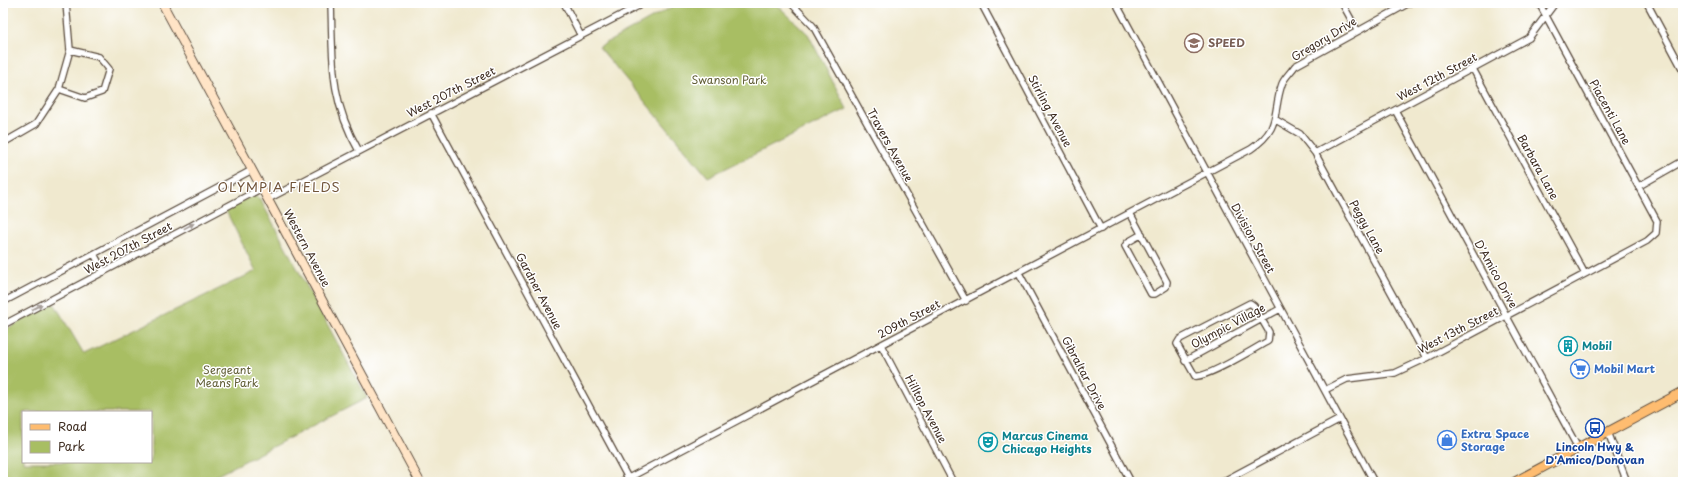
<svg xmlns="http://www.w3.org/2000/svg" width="1686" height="485" viewBox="0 0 1686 485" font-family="'Playpen Sans',sans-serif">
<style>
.green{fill:#a8be63;stroke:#727440;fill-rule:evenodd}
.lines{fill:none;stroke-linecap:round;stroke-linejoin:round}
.street-casing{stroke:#564739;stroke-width:8}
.secondary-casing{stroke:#564739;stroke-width:10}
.primary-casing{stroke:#564739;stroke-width:11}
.street{stroke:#fff;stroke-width:5.5}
.secondary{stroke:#ffe4c6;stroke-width:8}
.primary{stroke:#febc70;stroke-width:9}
.oneway{fill:#a79f9a}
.labels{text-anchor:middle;stroke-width:3;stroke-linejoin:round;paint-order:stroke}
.street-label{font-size:11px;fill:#3b2a1e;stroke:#fff}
.education-label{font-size:11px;font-weight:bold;fill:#785e54;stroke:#fff;text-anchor:start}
.park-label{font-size:11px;fill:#615e36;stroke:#fff}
.culture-label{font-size:11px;font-weight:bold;fill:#0d838f;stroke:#fff;text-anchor:start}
.shop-label{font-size:11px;font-weight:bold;fill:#366cbe;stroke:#fff;text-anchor:start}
.transit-label{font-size:11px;font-weight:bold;fill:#164399;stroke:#fff}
.quarter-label{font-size:13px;letter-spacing:1px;fill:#715439;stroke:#fff}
</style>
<rect width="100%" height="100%" fill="#fff"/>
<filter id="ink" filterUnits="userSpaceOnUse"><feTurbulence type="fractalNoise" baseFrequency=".025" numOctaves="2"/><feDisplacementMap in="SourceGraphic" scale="8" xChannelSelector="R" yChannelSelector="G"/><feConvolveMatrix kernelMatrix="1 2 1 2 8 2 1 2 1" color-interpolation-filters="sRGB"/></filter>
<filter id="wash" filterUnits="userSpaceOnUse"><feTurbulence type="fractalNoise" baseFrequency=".012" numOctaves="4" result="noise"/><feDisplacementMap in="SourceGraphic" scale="16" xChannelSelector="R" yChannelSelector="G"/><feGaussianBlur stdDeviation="0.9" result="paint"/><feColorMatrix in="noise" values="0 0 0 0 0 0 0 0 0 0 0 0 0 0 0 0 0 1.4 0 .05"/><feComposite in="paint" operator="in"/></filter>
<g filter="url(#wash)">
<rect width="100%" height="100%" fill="#f0e9cf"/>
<path class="green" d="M679,3H775L808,34L847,109L708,177L599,47Z
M255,196L260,199L367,398L204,482H3V331L54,303L84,354L256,271L225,209L249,197ZM23,412H151V462H23Z"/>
</g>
<g filter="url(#ink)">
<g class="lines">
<defs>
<path id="street" d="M331,3C333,60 329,99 359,151
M564,3L581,36
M791,3L813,26L966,301
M981,3L1101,229
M1116,3L1374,482
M1342,3L1357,30
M1647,3L1683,70
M1473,69L1585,274
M59,89L85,98L102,92L109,69L99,57L70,50
M1395,110L1578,448
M431,113L628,478
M1276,120L1300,134L1315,153L1427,358
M3,143L36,124L59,89L70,50L66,3
M1315,153L1529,38L1555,3
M1639,186L1683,161
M268,199L644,3
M1130,213L1167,282L1166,287L1155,294H1151L1125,246L1128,242L1142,234
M94,254L104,272
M1019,273L1131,482
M3,302L252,170
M1250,303L1254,306L1269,332L1268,341C1256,348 1205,379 1195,376L1177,344L1180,339Z
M3,325L262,188
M881,345L953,482
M1185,361L1280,309
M1325,390L1347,379L1395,373L1427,358L1647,241L1656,233L1657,221L1539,3
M1608,432L1627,482
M621,482L1251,149C1282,128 1272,113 1282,84C1284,78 1291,72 1295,66L1409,3
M1222,482L1340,419"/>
<path id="secondary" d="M162,3L420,482"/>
<path id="primary" d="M1515,482L1683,392"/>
</defs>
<use href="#street" class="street-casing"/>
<use href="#secondary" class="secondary-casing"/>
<use href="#primary" class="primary-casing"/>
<use href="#street" class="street"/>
<use href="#secondary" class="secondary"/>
<use href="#primary" class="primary"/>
</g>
<defs><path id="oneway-solid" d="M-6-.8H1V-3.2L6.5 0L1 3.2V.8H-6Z"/></defs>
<g class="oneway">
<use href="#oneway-solid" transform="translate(189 226) rotate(-28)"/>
<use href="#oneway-solid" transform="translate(37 307) rotate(-28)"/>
</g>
</g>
<defs>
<symbol id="school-ring" viewBox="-11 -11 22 22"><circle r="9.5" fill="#fff" stroke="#8d6e63" stroke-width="1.5"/><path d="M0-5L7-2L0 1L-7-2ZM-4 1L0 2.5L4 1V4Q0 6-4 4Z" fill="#8d6e63"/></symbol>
<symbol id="building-ring" viewBox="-11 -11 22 22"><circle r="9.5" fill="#fff" stroke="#0f9aa8" stroke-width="1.5"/><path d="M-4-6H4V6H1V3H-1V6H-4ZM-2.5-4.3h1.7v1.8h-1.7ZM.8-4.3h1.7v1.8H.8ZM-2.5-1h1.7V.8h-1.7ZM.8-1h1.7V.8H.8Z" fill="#0f9aa8"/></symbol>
<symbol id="supermarket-ring" viewBox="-11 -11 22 22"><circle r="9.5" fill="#fff" stroke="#3f7fe0" stroke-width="1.5"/><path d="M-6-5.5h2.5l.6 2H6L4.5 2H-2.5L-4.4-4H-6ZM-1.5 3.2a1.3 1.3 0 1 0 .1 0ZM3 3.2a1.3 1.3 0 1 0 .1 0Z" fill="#3f7fe0"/></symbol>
<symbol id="bus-ring" viewBox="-11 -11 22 22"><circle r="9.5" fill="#fff" stroke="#1a4fb4" stroke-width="1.5"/><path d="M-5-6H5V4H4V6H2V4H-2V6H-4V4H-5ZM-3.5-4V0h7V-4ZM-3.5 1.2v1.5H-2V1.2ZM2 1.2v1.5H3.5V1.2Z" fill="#1a4fb4"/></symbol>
<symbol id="shop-ring" viewBox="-11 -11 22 22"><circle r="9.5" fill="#fff" stroke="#3f7fe0" stroke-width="1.5"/><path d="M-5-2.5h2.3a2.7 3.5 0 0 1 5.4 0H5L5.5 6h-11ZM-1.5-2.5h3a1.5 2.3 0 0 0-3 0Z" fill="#3f7fe0"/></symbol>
<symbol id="theatre-ring" viewBox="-11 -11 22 22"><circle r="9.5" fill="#fff" stroke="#0f9aa8" stroke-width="1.5"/><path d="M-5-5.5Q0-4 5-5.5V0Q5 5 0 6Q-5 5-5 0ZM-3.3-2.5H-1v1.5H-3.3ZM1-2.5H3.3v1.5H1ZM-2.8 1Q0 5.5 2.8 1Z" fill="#0f9aa8"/></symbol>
</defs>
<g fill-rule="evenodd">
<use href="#school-ring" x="1183" y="32" width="22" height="22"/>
<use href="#building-ring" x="1557" y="335" width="22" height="22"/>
<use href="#supermarket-ring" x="1569" y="358" width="22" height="22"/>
<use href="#bus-ring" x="1584" y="417" width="22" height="22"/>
<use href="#shop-ring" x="1436" y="429" width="22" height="22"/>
<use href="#theatre-ring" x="977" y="431" width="22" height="22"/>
</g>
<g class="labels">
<g class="street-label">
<text transform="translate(1324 39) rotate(-31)" y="4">Gregory Drive</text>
<text transform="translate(1437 77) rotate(-28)" y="4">West 12th Street</text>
<text transform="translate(451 92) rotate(-27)" y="4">West 207th Street</text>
<text transform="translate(1050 111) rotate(62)" y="4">Stirling Avenue</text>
<text transform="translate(1610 112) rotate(61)" y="4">Piacenti Lane</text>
<text transform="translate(890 145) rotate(61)" y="4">Travers Avenue</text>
<text transform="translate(1538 167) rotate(61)" y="4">Barbara Lane</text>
<text transform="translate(1367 227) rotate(61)" y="4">Peggy Lane</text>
<text transform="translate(1253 238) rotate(61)" y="4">Division Street</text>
<text transform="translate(128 248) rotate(-28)" y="4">West 207th Street</text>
<text transform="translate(307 248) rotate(62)" y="4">Western Avenue</text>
<text transform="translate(1496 274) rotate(61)" y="4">D'Amico Drive</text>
<text transform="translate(539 291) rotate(62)" y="4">Gardner Avenue</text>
<text transform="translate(909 319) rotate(-28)" y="4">209th Street</text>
<text transform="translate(1228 326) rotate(-28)" y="4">Olympic Village</text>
<text transform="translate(1458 330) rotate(-27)" y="4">West 13th Street</text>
<text transform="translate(1084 373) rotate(62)" y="4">Gibraltar Drive</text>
<text transform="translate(926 409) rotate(62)" y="4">Hilltop Avenue</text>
</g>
<g class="education-label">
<text x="1208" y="47">SPEED</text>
</g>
<g class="park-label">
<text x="729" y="84">Swanson Park</text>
<text x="227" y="374">Sergeant<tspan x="227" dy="13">Means Park</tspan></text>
</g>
<g class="culture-label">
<text x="1582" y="350">Mobil</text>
<text x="1002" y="440">Marcus Cinema<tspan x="1002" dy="13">Chicago Heights</tspan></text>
</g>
<g class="shop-label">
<text x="1594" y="373">Mobil Mart</text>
<text x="1461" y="438">Extra Space<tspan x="1461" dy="13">Storage</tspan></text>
</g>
<g class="transit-label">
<text x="1595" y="451">Lincoln Hwy &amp;<tspan x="1595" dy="13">D'Amico/Donovan</tspan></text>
</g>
<g class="quarter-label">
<text x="279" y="192">OLYMPIA FIELDS</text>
</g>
</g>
<rect width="1686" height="485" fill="none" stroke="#fff" stroke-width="16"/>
<rect x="22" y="411" width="130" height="52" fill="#ffffff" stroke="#b1aaa5"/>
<rect x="30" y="424" width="20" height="6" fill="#febc70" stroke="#b1aaa5"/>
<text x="58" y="431" font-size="12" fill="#3b2a1e">Road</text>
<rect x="30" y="441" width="20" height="12" fill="#a8be63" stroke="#b1aaa5"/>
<text x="58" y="451" font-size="12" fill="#3b2a1e">Park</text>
</svg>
